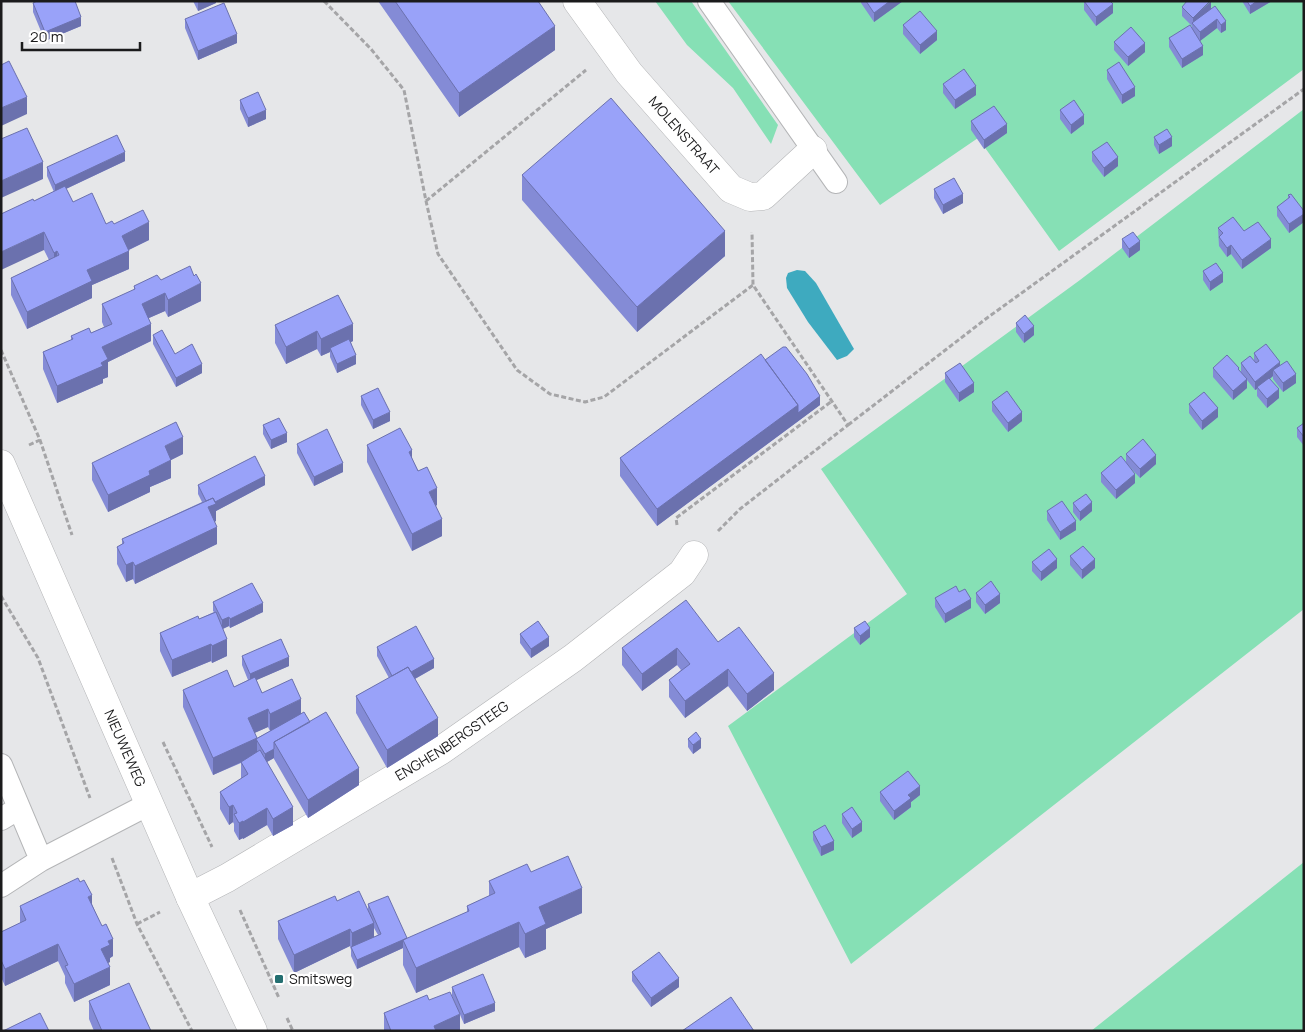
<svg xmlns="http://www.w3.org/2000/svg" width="1305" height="1032" viewBox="0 0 1305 1032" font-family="Manrope,sans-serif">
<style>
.green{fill:#86e0b5}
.water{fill:#3eaabf}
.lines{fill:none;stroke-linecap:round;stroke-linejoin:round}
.service-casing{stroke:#b4b5b7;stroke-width:24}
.minor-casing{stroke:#b4b5b7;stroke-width:29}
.tertiary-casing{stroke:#b4b5b7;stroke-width:29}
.path{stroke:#a5a5a7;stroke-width:3;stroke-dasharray:5 2.5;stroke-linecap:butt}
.service{stroke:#fff;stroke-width:22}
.minor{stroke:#fff;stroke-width:28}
.tertiary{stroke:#fff;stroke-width:28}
.wall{fill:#848bd6;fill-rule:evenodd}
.shaded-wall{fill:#6b71ae}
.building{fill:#99a2f9;stroke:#6b71ae}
.poi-dot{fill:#246f71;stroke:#fff;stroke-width:2}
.labels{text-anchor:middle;stroke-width:4.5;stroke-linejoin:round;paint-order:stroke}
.street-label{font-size:14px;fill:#1b1b1c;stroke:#fff}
.poi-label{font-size:14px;fill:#1b1b1c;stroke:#fff;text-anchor:start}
</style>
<rect width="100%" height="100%" fill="#e6e7e9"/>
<path class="green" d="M655,1H691L778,125L771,144L733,88L687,45Z
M728,1H1304V69L1059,251L978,138L880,205Z
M1304,109V609L851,964L728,726L907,594L821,469L1080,280Z
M1304,862V1031H1091Z"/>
<path class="water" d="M797,270L805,271L816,283L854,349L847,356L837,360L808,322L787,288L786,278L788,273Z"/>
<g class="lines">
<defs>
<path id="service" d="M709,1L836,182
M1,765L41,860
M1,819L19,808
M1,886L41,860L149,804"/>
<g id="minor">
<path id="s1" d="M577,1L629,73L731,189L750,197L763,196L813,150"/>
<path id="s2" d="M190,897L227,878L440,751L573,658L682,573L694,555"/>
</g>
<g id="tertiary">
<path id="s3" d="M1,464L190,897L253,1031"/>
</g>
</defs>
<use href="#service" class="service-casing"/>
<use href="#minor" class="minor-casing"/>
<use href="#tertiary" class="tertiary-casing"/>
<path class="path" d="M324,1L371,49L404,90L426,201L438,254L517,370L550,394L585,402L604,397L753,285
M426,201L586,70
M1,350L40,440L72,535
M848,425L987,318L1304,89
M29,445L40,440
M677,525L676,518L832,401
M718,531L740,509L848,425L753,285L752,232
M1,596L38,658L90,798
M163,742L212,847
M112,858L137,924L192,1031
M240,910L279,998
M137,924L160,912
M287,1018L293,1031"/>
<use href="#service" class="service"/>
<use href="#minor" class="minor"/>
<use href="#tertiary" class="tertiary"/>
</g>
<path class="wall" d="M193,1H216V3L198,11Z
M378,1H538L555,50L459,117Z
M861,1H903L874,22L861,3Z
M1084,1L1113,13L1096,26L1084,10Z
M1242,1H1272L1250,14Z
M33,3L81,26L45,41L33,12Z
M1182,7L1211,9L1226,30L1221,33L1217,28L1200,41L1203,55L1182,68L1169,47V38L1192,28V26L1182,16Z
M185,19L237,43L198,60L185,28Z
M903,25L937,40L920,54L903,34Z
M1114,42L1145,52L1128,66L1114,50Z
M1107,70L1135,96L1122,104L1107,79Z
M943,84L976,95L955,109L943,93Z
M240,100L266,119L248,127L240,109Z
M1060,110L1084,124L1071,134L1060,119Z
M971,121L1007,133L984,149L971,130Z
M1154,137L1172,146L1159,154L1154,145Z
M1092,152L1118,166L1104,177L1092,161Z
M125,161L66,189L73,202L106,224H114L149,240L129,250V269L92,285V298L27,329L11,295V278L49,260L44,250L34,201L54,192L47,176V167Z
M522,175L725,256L637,332L522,200Z
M934,189L963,203L943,214L934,198Z
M1288,195L1304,211V222L1289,233L1277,216V207L1288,199Z
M1218,228L1244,231L1271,248L1242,269L1231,254L1227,257L1219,246Z
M1122,239L1140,250L1129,258L1122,248Z
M1203,271L1223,282L1210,291L1203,280Z
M161,280L201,301L168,317L165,311L149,318L151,341L108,362V377L103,379V383L57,403L43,369V352L71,340V336L91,333L104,327L102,322V304L134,290V286Z
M338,295L353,341L351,342L356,364L337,373L330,357V352L321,356L317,349L286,364L275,343V325Z
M1016,323L1034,335L1024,343L1016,332Z
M153,335L175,354L202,373L176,387L153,344Z
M1254,353L1280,366L1296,383L1283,392L1273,379V376L1270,379L1279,398L1267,408L1257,396V389L1255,390L1247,380V388L1233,400L1213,377V368L1239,370L1241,372V363L1254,360Z
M765,360L820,405L657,526L620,476V458Z
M945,373L974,392L959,402L945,382Z
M361,396L390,421L373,429L361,405Z
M992,402L1022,421L1008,432L992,411Z
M1189,404L1218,417L1202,430L1189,413Z
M1304,423V446L1297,437V428Z
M263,425L287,442L271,449L263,434Z
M297,444L343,472L314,486L297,453Z
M367,445L412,459L437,505L436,506L442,536L412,551L367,462Z
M183,454L171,460V478L150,487V492L108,512L92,480V463Z
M1126,454L1156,464L1140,478L1126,463Z
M1101,473L1135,483L1116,499L1101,482Z
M198,485H265L216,511V521L214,522L217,544L135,584L133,579L126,582L117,564V547L122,544V539L202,502L198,494Z
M1073,503L1092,511L1080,521L1073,512Z
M1047,511L1076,530L1060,540L1047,520Z
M1070,556L1095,568L1082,579L1070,565Z
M1032,562L1057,568L1041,581L1032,571Z
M959,592L971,608L945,623L935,607V598Z
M976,593L1000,603L985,614L976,602Z
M213,602L263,612L230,628L229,626L223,629L227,656L212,663L211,661L172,677L160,651V633L199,619L214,612L213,611Z
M854,628L870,637L860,645L854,637Z
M520,634L549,646L531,658L520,643Z
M718,642L774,690L747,711L728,686L685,718L669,697V680L681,670L677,665L642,691L622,665V648Z
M377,647L434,668L415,679L438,736L387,768L356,713V696L389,678L377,656Z
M242,656L289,666L256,680L262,693L301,713L310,722L359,785L308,818L274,759V758L267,762L293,825L273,836L267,825L243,839V838L239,840L234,831V824L233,822L229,825L220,809V792L241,779V763L213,775L183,707V690L234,687L248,680L242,665ZM268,727L270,731L257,738L254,733Z
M688,739L701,748L693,754L688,747Z
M880,792L920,795L911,802V807L910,808L894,820L880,801Z
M842,814L862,831L852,838L842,823Z
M813,832L834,850L821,856L813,840Z
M531,872L582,913L546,929V949L525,958L519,947L416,993L403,965V948L357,969L351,956V950L350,946L294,973L278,939V921L337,901L368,909V904L407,939L467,912V906L489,896V881ZM374,928L378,935L374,937Z
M92,904L113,956L110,958V962L108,963L110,985L74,1002L65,983V976L58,961L5,986L1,977V932L20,923V906Z
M632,972L679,987L651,1007L632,981Z
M452,987L495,1011L464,1024L452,996Z
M429,1000L460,1031H384V1013Z
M89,1001L151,1031H94L89,1019Z"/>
<path class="shaded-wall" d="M200,1H216V3L198,11V2Z
M890,1H903L874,22V13Z
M1211,1V10L1193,24V18Z
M1257,1H1272L1250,14V6Z
M1113,4V13L1096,26V17Z
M81,17V26L45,41V32Z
M1217,19V28L1200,41V32Z
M1226,21V30L1221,33V25Z
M555,26V50L459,117V93Z
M937,31V40L920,54V45Z
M237,34V43L198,60V51Z
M1145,43V52L1128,66V57Z
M1203,46V55L1182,68V59Z
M976,86V95L955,109V100Z
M1135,87V96L1122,104V95Z
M27,97V114L1,126V108Z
M266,110V119L248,127V118Z
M1084,115V124L1071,134V125Z
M1007,124V133L984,149V140Z
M1172,137V146L1159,154V145Z
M125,152V161L55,194V185Z
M1118,157V166L1104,177V168Z
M43,162V179L1,198V181Z
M963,194V203L943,214V205Z
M1304,214V222L1289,233V224Z
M149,222V240L122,253V236Z
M725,231V256L637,332V307Z
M44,232V250L1,270V252Z
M1271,239V248L1242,269V260Z
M1140,241V250L1129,258V249Z
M1231,245V254L1227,257V248Z
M57,251V269L54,270V253Z
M129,251V269L92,285V298L27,329V312L87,270Z
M1223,273V282L1210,291V282Z
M201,283V301L168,317V300Z
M165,293V311L142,321V304Z
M151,324V341L108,362V377L103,379V383L57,403V386L102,347Z
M353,324V341L331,352L330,348V352L321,356V339Z
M1034,326V335L1024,343V334Z
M317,331V349L286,364V347Z
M356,355V364L337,373V364Z
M1280,362V371L1273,370V376L1258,388L1257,387V389L1255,390V382Z
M202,364V373L176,387V378Z
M1296,374V383L1283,392V383Z
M1247,379V388L1233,400V391Z
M974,383V392L959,402V393Z
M1279,389V398L1267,408V399Z
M820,396V405L657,526V509L798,405Z
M1218,408V417L1202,430V421Z
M390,412V421L373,429V420Z
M1022,412V421L1008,432V423Z
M287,433V442L271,449V440Z
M183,437V454L165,463V446Z
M412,450V468L409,452Z
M1156,455V464L1140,478V469Z
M171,460V478L150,487V492L108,512V495L149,471Z
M343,463V472L314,486V477Z
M1135,474V483L1116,499V490Z
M265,476V485L216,511V521L208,525V505Z
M437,488V505L429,509V492Z
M1092,502V511L1080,521V512Z
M442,519V536L412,551V534Z
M1076,521V530L1060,540V532Z
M217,527V544L135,584V566Z
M1057,559V568L1041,581V572Z
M1095,559V568L1082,579V570Z
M133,562V579L126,582V565Z
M1000,594V603L985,614V605Z
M971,599V608L945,623V614Z
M263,603V612L230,628V619Z
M229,617V626L222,629V620Z
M870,628V637L860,645V636Z
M549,637V646L531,658V649Z
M227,639V656L212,663V646Z
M211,644V661L172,677V660Z
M677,648V665L642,691V674Z
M289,657V666L250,683V674Z
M434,659V668L395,690V681Z
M728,669V686L685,718V701Z
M774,673V690L747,711V694Z
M301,699V717L270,731V714Z
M268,709V727L248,736V718Z
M438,718V736L387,768V750Z
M257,738V755L213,775V758Z
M701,739V748L693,754V745Z
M274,749V758L265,763V754Z
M359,768V785L308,818V800Z
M920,786V795L911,802V807L894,820V811L908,795Z
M233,805V822L229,825V807Z
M293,807V825L273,836V819Z
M267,808V825L243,839V822Z
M243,821V838L239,840V823Z
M862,822V831L852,838V829Z
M834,841V850L821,856V847Z
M582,888V913L546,929V949L525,958V934L539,907Z
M92,895V913L88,897Z
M519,922V947L416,993V968Z
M374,923V940L352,948V933Z
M350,929V946L294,973V955Z
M407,938V947L403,940V948L357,969V960Z
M113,939V956L110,958V962L101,966V949L108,941Z
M58,944V961L5,986V969Z
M110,967V985L74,1002V984Z
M679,978V987L651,1007V998Z
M495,1003V1011L464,1024V1015Z
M460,1014V1031H434V1026Z"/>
<path class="building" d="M37,1H75L81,17L45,32L33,3Z
M395,1H538L555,26L459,93Z
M866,1H890L874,13Z
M1084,1H1110L1113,4L1096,17Z
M1187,1H1210L1193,18L1182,7Z
M1247,1H1257L1250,6Z
M224,3L237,34L198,51L185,19Z
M1215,6L1226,21L1221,25L1217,19L1200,32L1192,23Z
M920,11L937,31L920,45L903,25Z
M1190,25L1203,46L1182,59L1169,38Z
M1131,27L1145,43L1128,57L1114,42Z
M9,61L27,97L1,108V65Z
M1119,62L1135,87L1122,95L1107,70Z
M964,69L976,86L955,100L943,84Z
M258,92L266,110L248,118L240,100Z
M611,98L725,231L637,307L522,175Z
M1074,100L1084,115L1071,125L1060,110Z
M994,106L1007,124L984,140L971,121Z
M27,128L43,162L1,181V139Z
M1167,129L1172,137L1159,145L1154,137Z
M117,135L125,152L55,185L47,167Z
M1107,142L1118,157L1104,168L1092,152Z
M954,178L963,194L943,205L934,189Z
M65,186L73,202L92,193L106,224L112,221L114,224L143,210L149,222L122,236L129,251L87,270L92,281L27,312L11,278L59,255L57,251L54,253L44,232L1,252V214L33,199L34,201Z
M1291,194L1304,211V214L1289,224L1277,207L1290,197L1288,195Z
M1233,217L1244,231L1258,222L1271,239L1242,260L1231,245L1227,248L1219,237L1223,233L1218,228Z
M1133,232L1140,241L1129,249L1122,239Z
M1216,263L1223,273L1210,282L1203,271Z
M190,266L194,276L196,274L201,283L168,300L165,293L142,304L151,324L102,347L108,359L101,363L103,366L57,386L43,352L73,339L71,336L89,328L91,333L112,324L102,304L135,289L134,286L157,275L161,280Z
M338,295L353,324L321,339L317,331L286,347L275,325Z
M1025,315L1034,326L1024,334L1016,323Z
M162,330L175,354L192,344L202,364L176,378L153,335Z
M349,339L356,355L337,364L330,348Z
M1266,344L1280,362L1255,382L1241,363L1250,356L1256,363L1259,361L1254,353Z
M783,347H786L807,374L820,396L798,413V405L765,360Z
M761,354L798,405L657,509L620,458Z
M1227,355L1239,368L1238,369L1247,379L1233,391L1213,368Z
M1287,361L1296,374L1283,383L1273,370Z
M960,363L974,383L959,393L945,373Z
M1269,378L1279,389L1267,399L1257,387Z
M378,388L390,412L373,420L361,396Z
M1007,391L1022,412L1008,423L992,402Z
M1204,392L1218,408L1202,421L1189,404Z
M279,418L287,433L271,440L263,425Z
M176,422L183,437L165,446L171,460L149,471L150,475L108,495L92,463Z
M1304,423V437L1297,428Z
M400,428L412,450L409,452L418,471L427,467L437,488L429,492L442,519L412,534L367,445Z
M327,429L343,463L314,477L297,444Z
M1143,439L1156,455L1140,469L1126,454Z
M255,456L265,476L215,502L213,498L206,501L198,485Z
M1121,456L1135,474L1116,490L1101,473Z
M1086,494L1092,502L1080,512L1073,503Z
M213,498L216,504L208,507L217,527L135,566L133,562L126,565L117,547L124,543L122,539Z
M1062,501L1076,521L1060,532L1047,511Z
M1083,546L1095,559L1082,570L1070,556Z
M1049,549L1057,559L1041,572L1032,562Z
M991,581L1000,594L985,605L976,593Z
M252,583L263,603L230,619L229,617L222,620L213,602Z
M956,586L959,592L965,589L971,599L945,614L935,598Z
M686,600L718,642L739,627L774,673L747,694L728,669L685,701L669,680L690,664L677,648L642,674L622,648Z
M216,612L227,639L212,646L211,644L172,660L160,633L198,616L199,619Z
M538,621L549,637L531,649L520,634Z
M865,621L870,628L860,636L854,628Z
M416,626L434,659L411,672L408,667L392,676L377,647Z
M281,639L289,657L250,674L242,656Z
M408,667L438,718L387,750L356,696Z
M227,670L234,687L255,677L262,693L292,679L301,699L270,714L268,709L248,718L257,738L213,758L183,690Z
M304,712L310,722L274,742V749L265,754L256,739Z
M326,712L359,768L308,800L274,742Z
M696,732L701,739L693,745L688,739Z
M260,750L293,807L273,819L267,808L243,822V821L239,823L234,814L237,813L233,805L229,807L220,792L248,774L241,762Z
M908,771L920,786L908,795L911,798L910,799L894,811L880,792Z
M852,807L862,822L852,829L842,814Z
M825,825L834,841L821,847L813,832Z
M568,856L582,888L539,907L546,924L525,934L519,922L416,968L403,940L469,911L467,906L495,893L489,881L527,864L531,872Z
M78,878L80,882L84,880L92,895L88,897L102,926L106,924L113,939L108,941L110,945L101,949L110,967L74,984L65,966L68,965L58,944L5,969L1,960V932L26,920L20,906Z
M359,891L374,923L352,933L350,929L294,955L278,921L335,896L337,901Z
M388,896L407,938L357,960L351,947L381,934L368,904Z
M659,952L679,978L651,998L632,972Z
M483,974L495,1003L464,1015L452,987Z
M129,983L151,1031H102L89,1001Z
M450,992L460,1014L434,1026L436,1031H391L384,1013L427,995L429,1000Z
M731,997L754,1031H682Z
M40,1013L49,1031H3Z"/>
<rect class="poi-dot" x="274" y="974" width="10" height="10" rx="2.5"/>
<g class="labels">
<g class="street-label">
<text dy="5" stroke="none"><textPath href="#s1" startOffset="172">MOLENSTRAAT</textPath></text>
<text dy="5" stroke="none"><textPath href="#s2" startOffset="305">ENGHENBERGSTEEG</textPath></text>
<text dy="5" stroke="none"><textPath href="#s3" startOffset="310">NIEUWEWEG</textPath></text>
</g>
<g class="poi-label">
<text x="289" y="984">Smitsweg</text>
</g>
</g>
<rect width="1305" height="1032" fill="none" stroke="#1b1b1c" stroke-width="5"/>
<path d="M22 42v8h118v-8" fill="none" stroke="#1b1b1c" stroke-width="2.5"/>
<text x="30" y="42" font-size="15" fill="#1b1b1c" stroke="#ffffff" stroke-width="4" paint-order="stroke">20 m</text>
</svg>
